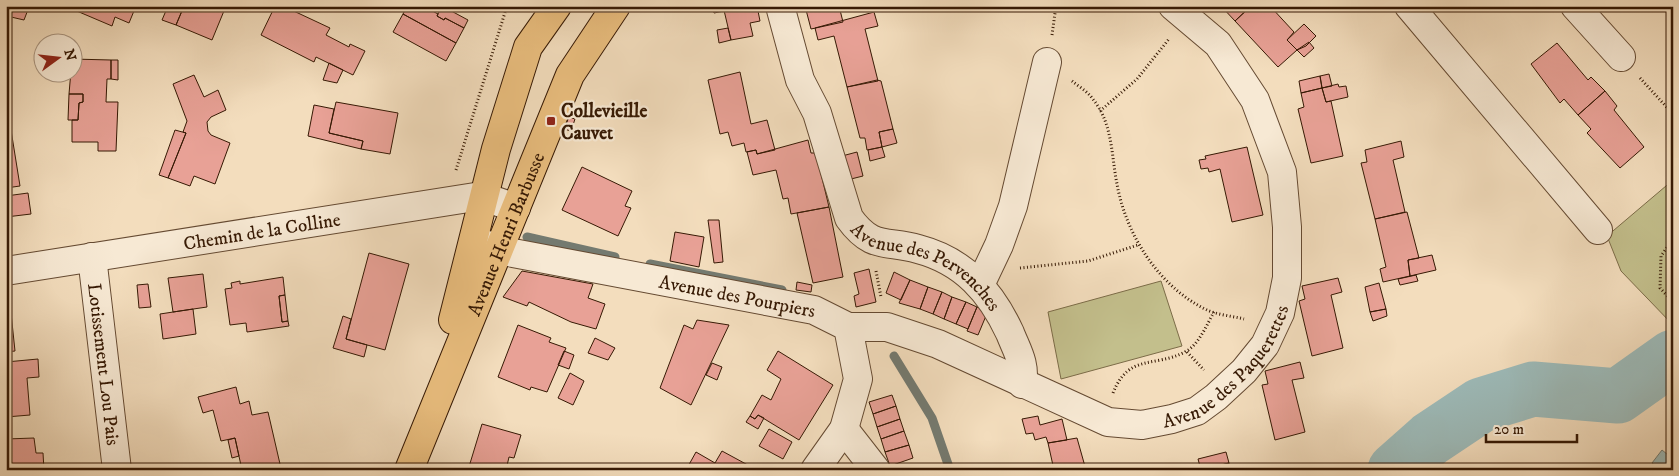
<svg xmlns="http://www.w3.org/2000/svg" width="1679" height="476" viewBox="0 0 1679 476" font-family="'IM FELL DW Pica',serif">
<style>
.green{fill:#c3bf8c;stroke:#7c6c48}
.water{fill:#9dbab8;stroke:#747a70}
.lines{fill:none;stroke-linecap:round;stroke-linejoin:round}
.stream{stroke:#747a70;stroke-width:9}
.river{stroke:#9dbab8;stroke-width:55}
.building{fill:#e8a196;stroke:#361904}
.minor-casing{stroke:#654a32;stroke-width:30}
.major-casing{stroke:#361904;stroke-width:30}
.path{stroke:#361904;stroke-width:3;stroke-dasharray:1 2.5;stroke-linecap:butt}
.minor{stroke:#f7e9d4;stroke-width:28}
.major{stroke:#eabe7e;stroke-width:28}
.poi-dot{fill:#8f2418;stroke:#f7e9d4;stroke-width:2}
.labels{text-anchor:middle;stroke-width:4.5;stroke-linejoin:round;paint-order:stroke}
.poi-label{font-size:19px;font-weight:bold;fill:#361904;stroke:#f7e9d4;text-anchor:start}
.street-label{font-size:19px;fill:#361904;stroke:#f7e9d4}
</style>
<rect width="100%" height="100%" fill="#f3ddbd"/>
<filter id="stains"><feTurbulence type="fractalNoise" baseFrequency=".004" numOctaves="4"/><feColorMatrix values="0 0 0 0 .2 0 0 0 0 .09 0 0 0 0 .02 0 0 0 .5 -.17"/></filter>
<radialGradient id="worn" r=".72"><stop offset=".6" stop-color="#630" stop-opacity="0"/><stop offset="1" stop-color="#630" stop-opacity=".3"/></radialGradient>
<path class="green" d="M1673,180V325L1621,271L1607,236Z
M1161,281L1182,346L1061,379L1048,312Z"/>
<path class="water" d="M1662,450L1673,459V470H1660L1652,463Z"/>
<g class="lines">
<path class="stream" d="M527,237L615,257
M650,264L782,290
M894,356L932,418L950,470"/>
<path class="river" d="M1395,470L1430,439L1481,405L1533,389L1618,396L1673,357"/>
</g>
<path class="building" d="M13,6L29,7L24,20L11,17Z
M65,6H136L129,23L115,17L112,26Z
M168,6H184L176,25L162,20Z
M184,6H226L212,40L176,25Z
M275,6H283L330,28L326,35L349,47L350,44L365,51L353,75L316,57L314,62L261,35Z
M407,6H423L438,14L437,16L444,20L445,18L464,28L456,43L403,14Z
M442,6L468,20L464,28L445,18L444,20L437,16Z
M712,6H723L724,11L714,13Z
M723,6H757L760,21L750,23L753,36L731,40Z
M805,6H839L843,22L811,29Z
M1221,6H1251L1235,21Z
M1251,6H1270L1294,32L1287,40L1297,50L1278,67L1235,21Z
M874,12L878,26L865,29L878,81L847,87L834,36L818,40L815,28Z
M403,14L456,43L446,61L393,32Z
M1304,24L1316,36L1306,46L1297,50L1287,40Z
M728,28L731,40L719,43L717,30Z
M1309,42L1314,48L1304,57L1297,50Z
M1557,43L1588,80L1591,77L1605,91L1578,115L1564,99L1560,103L1531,64Z
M72,59L111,60V79H107L106,102H118L116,151H98V142H72V120H78L79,103L83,102V94H69Z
M111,60H118V80L111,79Z
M329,63L343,70L337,83L323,80Z
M740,72L751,124L767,120L775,150L757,154L756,150L746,152L744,143L732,146L728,132L720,134L708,80Z
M1329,74L1332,86L1322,88L1320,76Z
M194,75L204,97L218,90L226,110L211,117L207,122L208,131L211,135L230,143L215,184L194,176L190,186L168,178L186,133L183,132L187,121L173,84Z
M1320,76L1322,88L1301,93L1299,81Z
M877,80L881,81L893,129L879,132L882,147L867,150L865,138H860L847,87Z
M1338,84L1339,87L1346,86L1348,97L1326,102L1322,88Z
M1322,88L1326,102L1331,101L1343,156L1311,163L1298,109L1304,107L1301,93Z
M1605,91L1617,106L1614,110L1644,147L1620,168L1587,133L1591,129L1578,115Z
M69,94H83V102L79,103L78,120H68Z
M336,102L398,113L390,154L361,149L363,141L329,133Z
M314,105L334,109L329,133L363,141L361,149L308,136Z
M569,117L575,119L571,131L564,129Z
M893,129L897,143L882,147L879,132Z
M11,130L20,186L6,188V131Z
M175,130L186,133L168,178L159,175Z
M808,140L811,153H816L829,207L791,214L788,198L783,199L776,170L753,175L747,152L756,150L757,154Z
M1401,141L1404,157L1393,160L1405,212L1375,219L1361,163L1367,162L1365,150Z
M882,147L885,157L870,161L868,150Z
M1247,147L1263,215L1232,222L1220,169L1209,172L1208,168L1201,169L1199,160L1206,159L1205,156Z
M857,152L863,176L851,179L842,156Z
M582,167L632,191L625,206L631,208L618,236L562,210Z
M28,193L31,214L6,217V196Z
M829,207L843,277L813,283L797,213Z
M1407,212L1419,258L1408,260L1410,276L1383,282L1380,269L1386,267L1375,219Z
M708,220H719L723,262L714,263Z
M675,232L704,237L699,267L670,261Z
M369,253L409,264L385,350L346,339Z
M1432,255L1436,270L1410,276L1408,260Z
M869,269L876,302L856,307L854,296L859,294L854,273Z
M522,271L593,284L588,298L605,304L596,329L571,322L529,302L527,306L503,297Z
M894,272L910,280L901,300L886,293Z
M203,274L207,307L173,312L168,278Z
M1416,275L1418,281L1400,285L1398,279Z
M283,277L285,295L279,296L282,322L288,321L289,326L247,332L246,323L230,325L225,289L232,288L231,283L240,281V284Z
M1338,278L1342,292L1331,295L1343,348L1312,356L1299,301L1305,299L1302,286Z
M910,280L928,287L920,309L899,303Z
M797,282L812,285L811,292L796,290Z
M1379,283L1386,309L1370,312L1365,287Z
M148,284L151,307L139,308L137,285Z
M928,287L942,292L933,314L920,309Z
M942,292L952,297L944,319L933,314Z
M285,295L288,321L282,322L279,296Z
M952,297L966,302L956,324L944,319Z
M966,302L977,307L968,329L956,324Z
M977,307L988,311L978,335L967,331Z
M193,309L196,334L163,339L160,314Z
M1386,309L1387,316L1373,321L1370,312Z
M11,313L15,351L6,352V314Z
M343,316L351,319L346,339L367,345L364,357L333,348Z
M697,320L729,325L691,405L660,388L684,325L693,329Z
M518,325L551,338L549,342L566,348L547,392L531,387L530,390L498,377Z
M595,338L615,348L608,360L588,353Z
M564,351L574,355L569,369L558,365Z
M778,351L833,385L799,440L758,415L755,419L750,416L762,395L771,400L781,379L767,370Z
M38,359L39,377L27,378L30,415L6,417V362Z
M1300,362L1304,378L1292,380L1305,432L1275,440L1262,385L1268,384L1265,371Z
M712,363L722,367L717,380L706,375Z
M570,373L584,381L573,405L558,398Z
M236,387L240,404L249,401L252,415L268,412L280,464L258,470H242L235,438L221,441L213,410L203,413L198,397Z
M892,395L896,406L873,414L869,402Z
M896,406L900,419L877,427L873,414Z
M758,415L764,418L758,429L746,422L750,416L755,419Z
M1038,416L1040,425L1062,419L1067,440L1048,443L1046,437L1035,440L1033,433L1026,434L1022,419Z
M900,419L904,431L881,439L877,427Z
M482,424L521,435L514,458L509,457L506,470H468Z
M769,429L792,442L783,459L759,446Z
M904,431L909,445L885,452L881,439Z
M34,438L36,453H43L44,470H6V439Z
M235,438L239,456L232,458L228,440Z
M1077,438L1086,470H1054L1048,443Z
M909,445L913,458L890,466L885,452Z
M722,451L757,470H686L696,452L715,463Z
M1226,452L1229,463L1201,470L1198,459Z
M1229,463L1230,470H1202Z"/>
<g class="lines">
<defs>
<g id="minor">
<path id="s1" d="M780,6L800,80L817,113L849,218C872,250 886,240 918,249C964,261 991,292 1010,333C1017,351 1026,364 1022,384"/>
<path d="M1409,6L1598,230"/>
<path d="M1575,6L1621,57"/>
<path id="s2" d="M477,242L513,253L814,310L848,327L858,379L844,429L815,470"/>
<path id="s3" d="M92,257L117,470"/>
<path id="s4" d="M6,271L475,197H484L516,208"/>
<path d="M980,285L999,245L1013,206L1047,62"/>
<path id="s5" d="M848,327H887L938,344L1108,422L1142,425L1172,419L1197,411L1216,397L1244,371L1265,345L1280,313L1287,278V227L1282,172L1255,100L1218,44L1173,6"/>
<path d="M844,429L876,470"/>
</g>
<g id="major">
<path d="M453,320L496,149L528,47L557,6"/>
<path id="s6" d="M409,470L570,75L616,6"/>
</g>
</defs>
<use href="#minor" class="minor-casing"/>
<use href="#major" class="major-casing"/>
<path class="path" d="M1052,35L1056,6
M1640,78L1673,114
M1072,81C1078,86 1087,91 1092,98C1113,123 1111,154 1117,184C1126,235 1159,287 1207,310C1218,315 1232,316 1244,319
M1100,111L1137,79L1169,39
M456,170L507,6
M1673,239L1661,256L1660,288L1673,302
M1020,268L1088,261L1138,245
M876,271L881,297
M1187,352L1204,370
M1113,393C1129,353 1154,368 1185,352C1199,345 1207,324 1214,312"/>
<use href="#minor" class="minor"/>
<use href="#major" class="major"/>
</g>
<rect class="poi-dot" x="546" y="116" width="10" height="10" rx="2.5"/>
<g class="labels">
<g class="poi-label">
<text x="561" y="117">Collevieille<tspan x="561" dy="22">Cauvet</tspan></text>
</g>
<g class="street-label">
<text dy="7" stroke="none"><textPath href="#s4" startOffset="259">Chemin de la Colline</textPath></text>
<text dy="7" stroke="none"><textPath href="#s6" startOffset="255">Avenue Henri Barbusse</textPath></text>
<text dy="7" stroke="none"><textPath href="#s1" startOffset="318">Avenue des Pervenches</textPath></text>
<text dy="7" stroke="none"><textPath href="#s2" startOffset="266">Avenue des Pourpiers</textPath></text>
<text dy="7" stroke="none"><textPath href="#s5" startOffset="422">Avenue des Paquerettes</textPath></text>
<text dy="7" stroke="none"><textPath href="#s3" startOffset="108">Lotissement Lou Pais</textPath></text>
</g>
</g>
<rect width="1679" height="476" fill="none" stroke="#f3ddbd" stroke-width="25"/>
<rect x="8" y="8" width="1664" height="461" fill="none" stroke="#361904" stroke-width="2.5"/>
<rect x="12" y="12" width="1654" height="451" fill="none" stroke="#361904"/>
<g transform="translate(58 58) rotate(75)"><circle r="24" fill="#f7e9d4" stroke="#aa9681"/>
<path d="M0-4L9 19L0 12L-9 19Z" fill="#8f2418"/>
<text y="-8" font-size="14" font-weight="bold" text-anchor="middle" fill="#361904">N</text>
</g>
<path d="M1486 434v8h91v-8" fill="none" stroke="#361904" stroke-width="2.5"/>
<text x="1494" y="434" font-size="15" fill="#361904" stroke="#f7e9d4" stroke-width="4" paint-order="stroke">20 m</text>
<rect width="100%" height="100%" filter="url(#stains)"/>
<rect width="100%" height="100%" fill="url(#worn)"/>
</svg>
